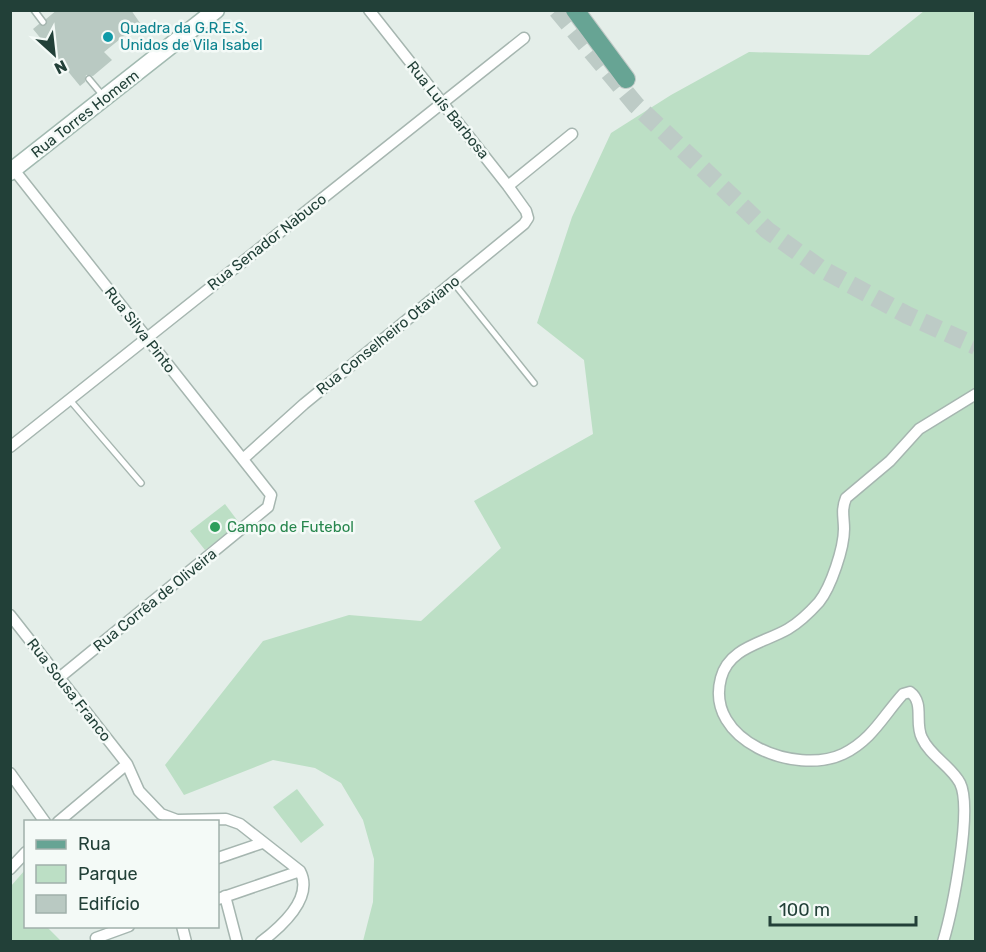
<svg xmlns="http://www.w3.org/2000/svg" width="986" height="952" viewBox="0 0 986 952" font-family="Rubik,sans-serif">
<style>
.green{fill:#bcdfc5}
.building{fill:#b9c9c2}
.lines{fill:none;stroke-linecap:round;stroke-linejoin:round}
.primary-tunnel{stroke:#bdcbc6;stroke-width:18;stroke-dasharray:18 9;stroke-linecap:butt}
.lane-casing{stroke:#a6b6b0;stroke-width:8}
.street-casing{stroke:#a6b6b0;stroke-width:13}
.secondary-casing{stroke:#a2bab1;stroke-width:19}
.primary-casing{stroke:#c1cac7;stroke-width:20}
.lane{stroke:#fff;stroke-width:5}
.street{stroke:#fff;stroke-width:10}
.secondary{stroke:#fff;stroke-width:16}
.primary{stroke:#67a494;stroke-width:18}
.culture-dot{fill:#0f9aa8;stroke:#f4faf7;stroke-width:2}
.leisure-dot{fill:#2e9e5b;stroke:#f4faf7;stroke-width:2}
.labels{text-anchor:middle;stroke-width:5;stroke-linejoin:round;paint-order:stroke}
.culture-label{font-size:15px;fill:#0d838f;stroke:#f4faf7;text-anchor:start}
.street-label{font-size:15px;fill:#224038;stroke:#f4faf7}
.leisure-label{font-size:15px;fill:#27864d;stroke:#f4faf7;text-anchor:start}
</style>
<rect width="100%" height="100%" fill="#e4eee9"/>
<path class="green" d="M924,11H975V941H363L373,902L374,859L363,820L341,783L315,768L273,760L184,795L165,765L263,641L349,615L421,621L501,548L474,501L593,434L584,360L537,323L572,217L611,133L671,95L749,52L869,55Z
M225,504L240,524L205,550L190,531Z
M297,789L324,825L301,843L273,807Z
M25,870L26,926L47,927L61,941H11V886Z"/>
<path class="building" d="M57,10H131L140,23L104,52L112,60L93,76L86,75L85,82L80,86L33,29L39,24L46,25V19Z"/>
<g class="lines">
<path class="primary-tunnel" d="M557,10L636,105L767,230L820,268L907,315L976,346"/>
<defs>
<path id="lane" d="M34,10L43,22
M89,79L104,97
M453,282L534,383
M69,399L141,483"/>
<path id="street" d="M11,166L271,495L268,507L59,678
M508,186L572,134
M10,447L524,38
M243,459L304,404L524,224L528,218L526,211L508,186L369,10
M10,615L127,764L139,791L161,814L177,820L226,819L240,824L300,871C314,898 282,926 261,942
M10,773L45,822
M58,822L127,764
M218,858L262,843
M10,869L26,852
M225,896L237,942
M218,899L300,871
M182,926L186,942
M96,938L129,926
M943,942C952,912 973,809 960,783C951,766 930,756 922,738C914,723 925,703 910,692L903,694C883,716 872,740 843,754C796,776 704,741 721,678C729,647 764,643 788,629C800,622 810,612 819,602C831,587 844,548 844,529C844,517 841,510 846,498L890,461L919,429L976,394"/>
<path id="secondary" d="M10,172L216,10"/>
<path id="primary" d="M575,10L626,79"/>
</defs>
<use href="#lane" class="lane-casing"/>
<use href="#street" class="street-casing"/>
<use href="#secondary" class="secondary-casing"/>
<use href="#primary" class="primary-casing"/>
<use href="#lane" class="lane"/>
<use href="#street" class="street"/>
<use href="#secondary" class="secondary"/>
<use href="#primary" class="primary"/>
</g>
<circle class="culture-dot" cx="108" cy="37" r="6"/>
<circle class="leisure-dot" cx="215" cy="527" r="6"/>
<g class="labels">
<g class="culture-label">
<text x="120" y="33">Quadra da G.R.E.S.<tspan x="120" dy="17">Unidos de Vila Isabel</tspan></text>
</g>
<g class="street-label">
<text transform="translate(448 110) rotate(51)" y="5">Rua Luís Barbosa</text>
<text transform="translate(85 114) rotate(-38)" y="5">Rua Torres Homem</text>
<text transform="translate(267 242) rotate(-38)" y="5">Rua Senador Nabuco</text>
<text transform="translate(140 330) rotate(52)" y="5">Rua Silva Pinto</text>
<text transform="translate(388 335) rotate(-39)" y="5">Rua Conselheiro Otaviano</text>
<text transform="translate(155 600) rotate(-39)" y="5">Rua Corrêa de Oliveira</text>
<text transform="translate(69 690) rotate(52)" y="5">Rua Sousa Franco</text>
</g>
<g class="leisure-label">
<text x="227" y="532">Campo de Futebol</text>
</g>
</g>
<rect width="986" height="952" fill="none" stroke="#224038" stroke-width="24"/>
<rect x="24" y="820" width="195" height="108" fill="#f4faf7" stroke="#a0b0ab" stroke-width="1.5"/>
<rect x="36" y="840" width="30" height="9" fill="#67a494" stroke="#a0b0ab" stroke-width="1.5"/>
<text x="78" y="850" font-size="18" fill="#224038">Rua</text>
<rect x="36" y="865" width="30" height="18" fill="#bcdfc5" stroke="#a0b0ab" stroke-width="1.5"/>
<text x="78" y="880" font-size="18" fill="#224038">Parque</text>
<rect x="36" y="895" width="30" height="18" fill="#b9c9c2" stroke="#a0b0ab" stroke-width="1.5"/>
<text x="78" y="910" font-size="18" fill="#224038">Edifício</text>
<g transform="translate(54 54) rotate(153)" stroke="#f4faf7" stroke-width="4.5" paint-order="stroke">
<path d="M0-4.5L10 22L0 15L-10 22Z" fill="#224038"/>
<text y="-9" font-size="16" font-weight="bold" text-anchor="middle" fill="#224038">N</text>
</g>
<path d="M770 916v9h146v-9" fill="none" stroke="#224038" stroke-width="3"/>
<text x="779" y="916" font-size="18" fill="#224038" stroke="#f4faf7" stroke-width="4.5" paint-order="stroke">100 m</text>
</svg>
